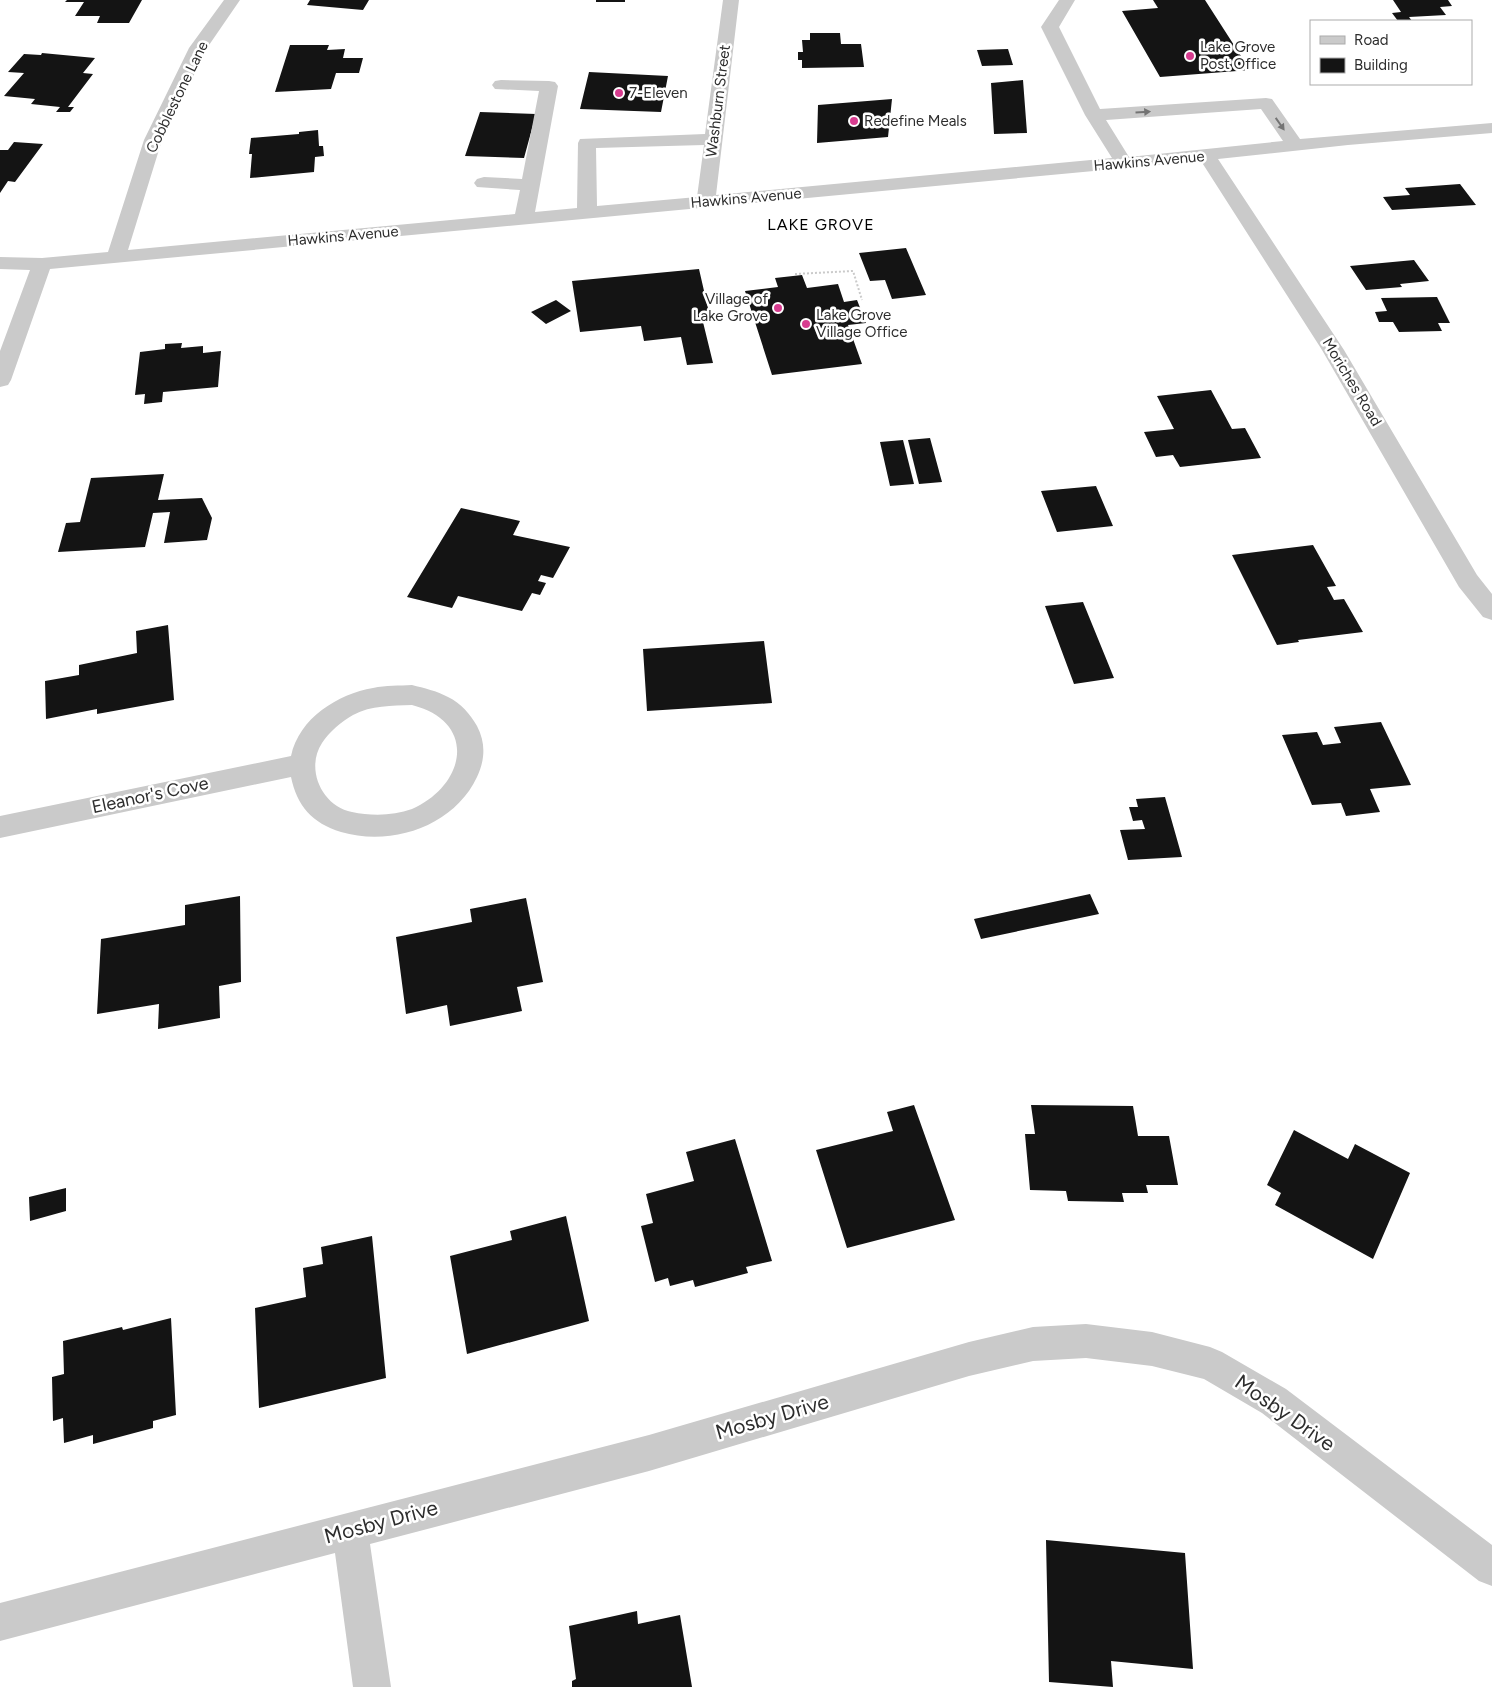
<svg xmlns="http://www.w3.org/2000/svg" width="1492" height="1687" viewBox="0 0 1492 1687" font-family="Figtree,sans-serif">
<style>
.building{fill:#141414}
.lines{fill:none;stroke-linecap:round;stroke-linejoin:round}
.path{stroke:#cacaca;stroke-width:2;stroke-dasharray:2 2;stroke-linecap:butt}
.minor{fill:#cacaca;fill-rule:evenodd}
.oneway{fill:#747474}
.poi-dot{fill:#d73c8f;stroke:#fff;stroke-width:2}
.labels{text-anchor:middle;stroke-width:5;stroke-linejoin:round;paint-order:stroke}
.far-poi-label{font-size:15px;fill:#2d2d2d;stroke:#fff;text-anchor:start}
.far-street-label{font-size:15px;fill:#2d2d2d;stroke:#fff}
.far-quarter-label{font-size:16px;letter-spacing:1px;fill:#000;stroke:#fff}
.street-label{font-size:18px;fill:#2d2d2d;stroke:#fff}
.near-street-label{font-size:21px;fill:#2d2d2d;stroke:#fff}
</style>
<rect width="100%" height="100%" fill="#fff"/>
<path class="building" d="M67,0H142L129,23H97L100,16H75L84,2H65Z
M310,0H369L363,10L307,5Z
M596,0H625V2H596Z
M1153,0H1205L1250,70L1160,77L1122,11L1158,8Z
M1393,0H1448L1452,6L1440,7L1446,15L1409,17L1412,21H1398L1392,13L1401,12Z
M810,33H840L841,44H861L864,67L802,68V60H798V52H803L802,40H810Z
M290,45H329L327,50L345,49L343,58H363L359,73H336L331,89L275,92Z
M1008,49L1013,65L982,66L977,50Z
M42,53L95,58L83,73L93,74L68,107H74L70,112H56L60,107L31,104L35,99L4,96L24,73L8,72L24,54L41,55Z
M589,72L668,76L661,112L580,109Z
M1023,80L1027,133L994,134L991,83Z
M892,99L888,137L817,143L818,105Z
M480,112L536,114L524,158L465,156Z
M318,130L319,146H323L324,156L315,157L314,172L250,178L252,154H249L251,138L299,134V132Z
M14,142L43,144L15,182L8,181L0,193V150H8Z
M1460,184L1476,205L1392,210L1383,197L1410,195L1405,188Z
M906,248L926,295L892,299L885,280L870,281L859,253Z
M1414,260L1429,281L1400,284L1402,287L1366,290L1350,266Z
M699,269L710,317L702,318L713,363L687,365L681,337L644,341L641,326L580,332L572,281Z
M802,275L807,288L838,284L844,302L857,300L866,323L848,325L862,364L772,375L745,291L778,287L775,278Z
M1437,297L1450,323H1438L1442,331L1399,332L1393,322H1379L1375,312L1387,311L1381,298Z
M556,300L571,311L546,324L531,312Z
M182,343L181,348L203,346V353L221,351L218,387L163,392L162,402L144,404L145,394L135,395L140,352L165,349V344Z
M1211,390L1232,429L1245,428L1261,458L1180,467L1173,455L1156,457L1144,432L1174,429L1157,396Z
M930,438L942,482L919,484L908,440Z
M903,440L914,484L890,486L880,442Z
M164,474L158,500L202,498L212,518L207,540L164,543L170,512L153,513L145,547L58,552L66,523L80,522L91,478Z
M1096,486L1113,526L1057,532L1041,491Z
M461,508L520,521L513,535L570,547L553,578L541,575L538,581L546,583L540,595L532,593L522,611L458,596L452,608L407,597Z
M1313,545L1336,586L1327,587L1334,600L1344,599L1363,632L1298,640L1299,642L1277,645L1232,555Z
M1083,602L1114,678L1074,684L1045,606Z
M168,625L174,700L97,714V709L46,719L45,681L79,675V665L137,653L136,631Z
M764,641L772,703L647,711L643,649Z
M1381,722L1411,785L1370,789L1380,812L1346,816L1341,803L1312,805L1282,735L1317,732L1323,745L1341,743L1334,727Z
M1165,797L1182,857L1128,860L1120,830L1145,829L1142,820L1133,821L1129,807H1138L1136,799Z
M1090,894L1099,914L981,939L974,919Z
M240,896L241,982L219,986L220,1018L158,1029L159,1004L97,1014L101,939L185,925V905Z
M526,898L543,982L517,987L522,1011L450,1026L447,1005L406,1014L396,937L472,922L470,909Z
M914,1105L955,1220L847,1248L816,1150L893,1131L887,1112Z
M1031,1105L1133,1106L1138,1136H1169L1178,1185H1146L1148,1193H1122L1124,1202L1068,1201L1066,1191L1030,1190L1025,1134H1035Z
M1294,1130L1348,1159L1355,1144L1410,1173L1373,1259L1275,1205L1281,1193L1267,1185Z
M735,1139L772,1261L746,1267L748,1273L695,1287L693,1280L670,1286L668,1278L655,1282L641,1226L653,1223L646,1194L694,1181L686,1152Z
M66,1188V1211L30,1221L29,1197Z
M566,1216L589,1321L467,1354L450,1256L512,1240L510,1231Z
M372,1236L386,1378L259,1408L255,1308L306,1297L303,1268L323,1264L321,1247Z
M171,1318L176,1415L153,1421V1428L93,1444V1435L64,1443L63,1418L53,1421L52,1377L64,1374L63,1341L122,1327L123,1330Z
M1046,1540L1185,1553L1193,1669L1111,1661L1113,1687L1049,1682Z
M637,1611L638,1624L680,1615L692,1687H572V1681L576,1679L569,1626Z"/>
<g class="lines">
<path class="path" d="M795,274L853,271L862,300"/>
<path class="minor" d="M224,0H240L207,48L162,140L128,250L515,214L520,190L477,187L474,183L477,179L484,177L522,179L539,91L495,89L492,85L495,81L501,80L549,81L555,82L558,86L535,212L577,208L578,143L580,139L705,134L723,0H739L716,195L1112,158L1085,115L1041,27L1059,0H1075L1059,27L1100,109L1266,98L1272,99L1300,139L1492,123V133L1348,145L1218,159L1344,350L1477,575L1492,594V620L1483,617L1459,587L1322,350L1201,161L50,269L11,380L8,385L0,387V351L30,270L0,269V257L42,258L108,252L144,140L189,48ZM1261,109L1283,141L1129,157L1106,120ZM704,145L697,197L597,206L596,148Z
M412,685C424,688 437,691 448,697C461,703 470,714 477,726C486,743 485,760 477,777C454,826 392,847 341,832C312,823 297,806 291,777L0,838V816L291,756C299,718 338,694 373,688C386,685 399,686 412,685ZM412,705C478,722 466,785 412,809C393,816 371,816 352,812C322,806 305,769 322,743C329,732 341,722 353,715C372,705 391,706 412,705Z
M1086,1324L1152,1332L1210,1347L1222,1352L1286,1389L1492,1545V1586L1479,1581L1262,1413L1204,1379L1152,1366L1086,1358L1033,1361L969,1376L649,1471L370,1544L391,1687H353L335,1553L0,1641V1603L649,1435L969,1342L1033,1327Z"/>
</g>
<defs><path id="oneway-solid" d="M-6-.8H1V-3.2L6.5 0L1 3.2V.8H-6Z" transform="scale(1.25)"/></defs>
<g class="oneway">
<use href="#oneway-solid" transform="translate(1143 112) rotate(-4)"/>
<use href="#oneway-solid" transform="translate(1280 124) rotate(55)"/>
</g>
<g class="poi-dot">
<circle cx="1190" cy="56" r="5"/>
<circle cx="619" cy="93" r="5"/>
<circle cx="854" cy="121" r="5"/>
<circle cx="778" cy="308" r="5"/>
<circle cx="806" cy="324" r="5"/>
</g>
<g class="labels">
<g class="far-poi-label">
<text x="1200" y="52">Lake Grove<tspan x="1200" dy="17">Post Office</tspan></text>
<text x="629" y="98">7-Eleven</text>
<text x="864" y="126">Redefine Meals</text>
<text x="768" y="304" text-anchor="end">Village of<tspan x="768" dy="17">Lake Grove</tspan></text>
<text x="816" y="320">Lake Grove<tspan x="816" dy="17">Village Office</tspan></text>
</g>
<g class="far-street-label">
<text transform="translate(177 97) rotate(-64)" y="5">Cobblestone Lane</text>
<text transform="translate(718 101) rotate(-83)" y="5">Washburn Street</text>
<text transform="translate(1149 161) rotate(-5)" y="5">Hawkins Avenue</text>
<text transform="translate(746 198) rotate(-5)" y="5">Hawkins Avenue</text>
<text transform="translate(343 236) rotate(-5)" y="5">Hawkins Avenue</text>
<text transform="translate(1352 382) rotate(59)" y="5">Moriches Road</text>
</g>
<g class="far-quarter-label">
<text x="821" y="230">LAKE GROVE</text>
</g>
<g class="street-label">
<text transform="translate(150 795) rotate(-12)" y="6">Eleanor's Cove</text>
</g>
<g class="near-street-label">
<text transform="translate(1285 1413) rotate(35)" y="7">Mosby Drive</text>
<text transform="translate(772 1417) rotate(-16)" y="7">Mosby Drive</text>
<text transform="translate(381 1522) rotate(-15)" y="7">Mosby Drive</text>
</g>
</g>
<rect x="1310" y="20" width="162" height="65" fill="#ffffff" stroke="#ababab"/>
<rect x="1320" y="36" width="25" height="8" fill="#cacaca" stroke="#ababab"/>
<text x="1354" y="45" font-size="15" fill="#2d2d2d">Road</text>
<rect x="1320" y="58" width="25" height="15" fill="#141414" stroke="#ababab"/>
<text x="1354" y="70" font-size="15" fill="#2d2d2d">Building</text>
</svg>
